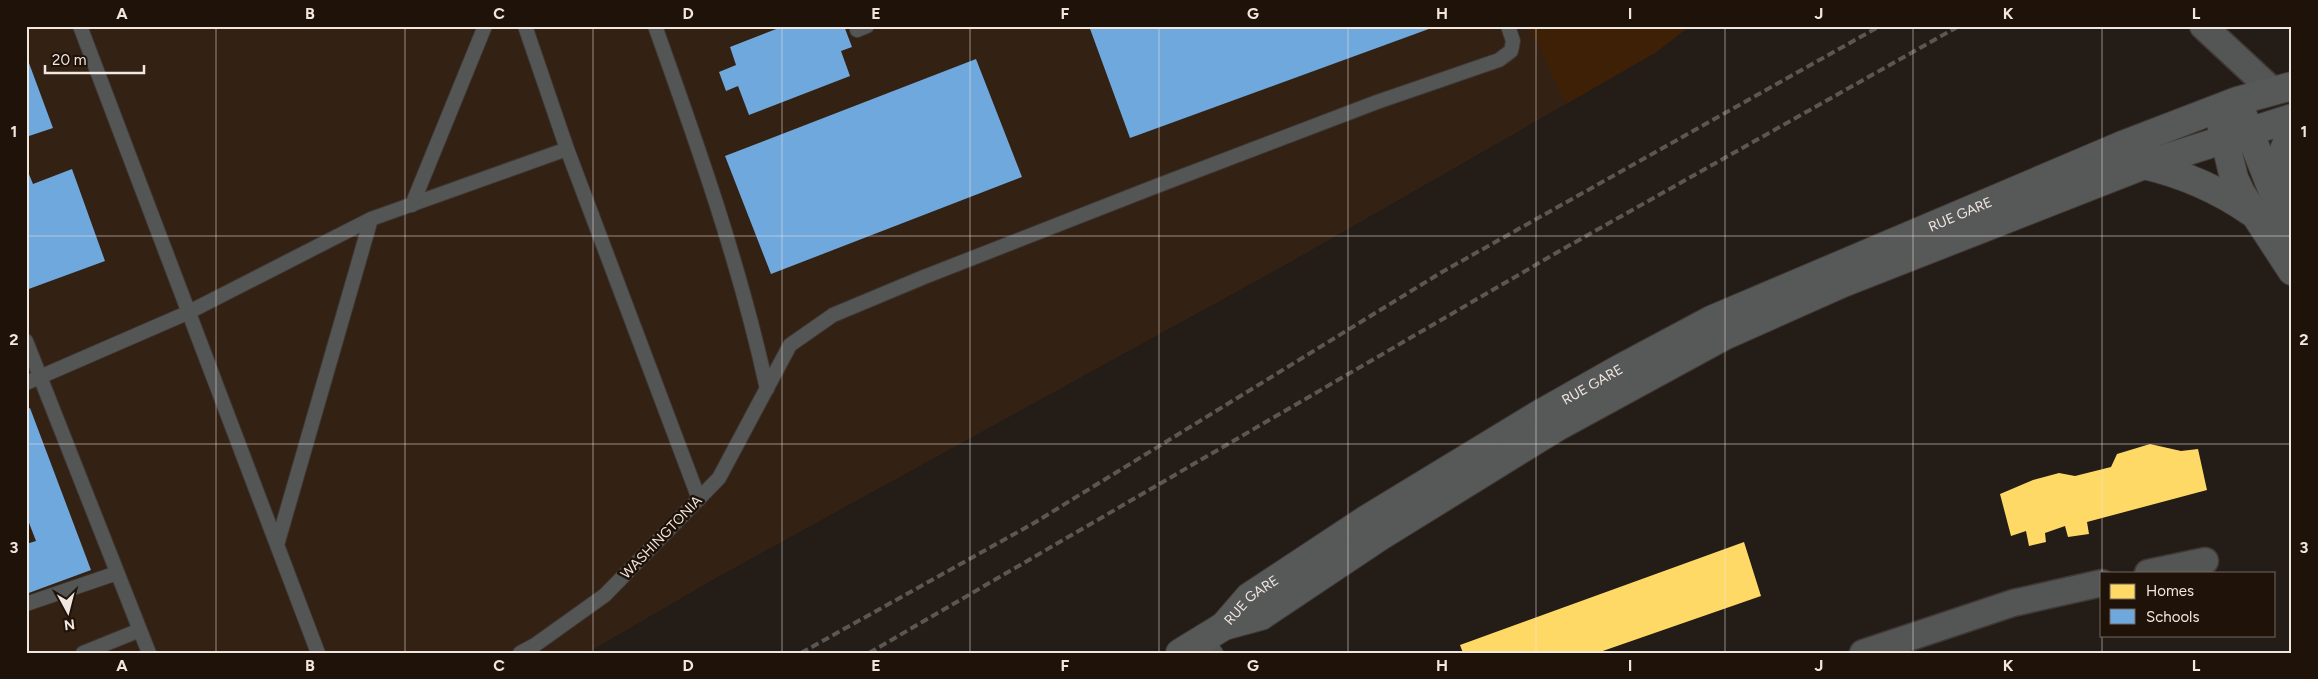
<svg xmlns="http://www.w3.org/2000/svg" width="2318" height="679" viewBox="0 0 2318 679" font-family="Figtree,sans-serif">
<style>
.built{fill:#332114}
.green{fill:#3e2007}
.homes{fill:#ffd966}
.schools{fill:#6fa8dc}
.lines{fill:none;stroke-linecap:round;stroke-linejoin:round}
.lane-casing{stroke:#3f3834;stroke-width:16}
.street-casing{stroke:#3f3834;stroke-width:29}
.secondary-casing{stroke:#3f3834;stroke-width:30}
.lane{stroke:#545656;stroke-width:14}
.street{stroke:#545656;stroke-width:26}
.secondary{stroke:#575858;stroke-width:28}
.rail{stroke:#5a5753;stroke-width:4;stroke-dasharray:8 4;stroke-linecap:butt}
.grid{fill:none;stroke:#f1e7e1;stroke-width:1;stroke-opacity:0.55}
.labels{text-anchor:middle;stroke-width:5;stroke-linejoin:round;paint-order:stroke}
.street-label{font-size:14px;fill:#f1e7e1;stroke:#1f1208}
.neatline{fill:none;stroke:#f1e7e1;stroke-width:2}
.grid-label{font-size:16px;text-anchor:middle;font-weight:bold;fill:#f1e7e1}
</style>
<rect width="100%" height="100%" fill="#231c17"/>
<path class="built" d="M26,26H1690L1655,53L1287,264L716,578L587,653H26Z"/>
<path class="green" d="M1529,26H1690L1655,53L1566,104Z"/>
<path class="homes" d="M2150,444L2181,451L2198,449L2207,490L2087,522L2089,534L2068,537L2065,526L2045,533L2046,542L2029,546L2026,531L2011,536L2000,494L2033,480L2059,473L2075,476L2111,467L2117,454Z
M1744,542L1761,596L1597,653H1463L1460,645Z"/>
<path class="schools" d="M784,26H828L829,29L844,26L852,47L841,51L850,76L749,115L738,86L726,91L719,72L736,65L730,47Z
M1089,26H1437L1130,138Z
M26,55L53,128L26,137Z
M976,59L1022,177L771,274L725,156Z
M26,167L33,184L72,169L105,261L26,290Z
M30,408L91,570L26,594V544L36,541L26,515V410Z"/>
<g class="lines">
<defs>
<path id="lane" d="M80,26L318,653
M525,26L567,149L699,499
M655,26C698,146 740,265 767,389
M857,30L867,26
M412,205L485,26
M26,341L149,653
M26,383L187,313L371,219L567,149
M277,545L371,219
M26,604L117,573
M1205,637L1216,653
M83,653L140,630
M520,653L535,645L605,595L719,478L790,345L833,315L924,277L1154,187L1377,102L1499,60L1511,51L1513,41L1508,26"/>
<path id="street" d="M2203,26L2273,91
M2148,573L2205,561
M1863,653L2013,603L2102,583"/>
<g id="secondary">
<path d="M2242,113L2292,240"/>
<path d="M2220,119L2234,178L2241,193L2292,271"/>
<path d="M2144,165C2183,174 2218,189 2251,212"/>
<path d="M2276,196L2282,155L2292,129"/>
<path id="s1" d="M1224,626L1249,597L1367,519L1538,415L1621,368L1711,320L2125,144L2237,101L2292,86"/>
<path d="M1180,653L1224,626L1261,616L1379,537L1557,427L1724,336L1843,283L2144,165L2292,118"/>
</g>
</defs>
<use href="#lane" class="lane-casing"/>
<use href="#street" class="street-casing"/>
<use href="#secondary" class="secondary-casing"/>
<use href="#lane" class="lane"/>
<use href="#street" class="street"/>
<use href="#secondary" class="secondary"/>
<path class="rail" d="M801,653L1034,523L1442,272L1880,26
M869,653L1563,249L1959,26"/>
</g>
<path class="grid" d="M216,26V653M405,26V653M593,26V653M782,26V653M970,26V653M1159,26V653M1348,26V653M1536,26V653M1725,26V653M1913,26V653M2102,26V573M26,236H2292M26,444H2292M2102,635V653"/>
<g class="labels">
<g class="street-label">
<text dy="5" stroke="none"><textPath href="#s1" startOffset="848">RUE GARE</textPath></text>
<text dy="5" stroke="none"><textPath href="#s1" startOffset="442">RUE GARE</textPath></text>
<text transform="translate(661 537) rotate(-46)" y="5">WASHINGTONIA</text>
<text dy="5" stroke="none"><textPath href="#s1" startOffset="38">RUE GARE</textPath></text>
</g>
</g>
<rect width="2318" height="679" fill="none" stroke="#1f1208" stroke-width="55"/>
<rect x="2100" y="572" width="175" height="65" fill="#1f1208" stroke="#73675f"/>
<rect x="2110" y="584" width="25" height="15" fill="#ffd966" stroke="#73675f"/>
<text x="2146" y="596" font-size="15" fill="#f1e7e1">Homes</text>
<rect x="2110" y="609" width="25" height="15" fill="#6fa8dc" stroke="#73675f"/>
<text x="2146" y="622" font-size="15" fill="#f1e7e1">Schools</text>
<g transform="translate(68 612) rotate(173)" stroke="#1f1208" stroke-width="4" paint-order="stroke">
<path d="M0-4L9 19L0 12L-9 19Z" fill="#f1e7e1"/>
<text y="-8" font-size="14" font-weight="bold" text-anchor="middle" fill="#f1e7e1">N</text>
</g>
<path d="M45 65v8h99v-8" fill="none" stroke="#f1e7e1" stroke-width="2.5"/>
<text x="52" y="65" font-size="15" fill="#f1e7e1" stroke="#1f1208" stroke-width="4" paint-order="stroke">20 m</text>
<rect x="28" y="28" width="2262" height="624" class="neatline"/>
<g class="grid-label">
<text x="122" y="19">A</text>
<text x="310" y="19">B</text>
<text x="499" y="19">C</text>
<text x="688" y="19">D</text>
<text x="876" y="19">E</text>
<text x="1065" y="19">F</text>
<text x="1253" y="19">G</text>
<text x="1442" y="19">H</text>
<text x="1630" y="19">I</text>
<text x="1819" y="19">J</text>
<text x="2008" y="19">K</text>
<text x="2196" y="19">L</text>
<text x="14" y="137">1</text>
<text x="2304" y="137">1</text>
<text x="14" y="345">2</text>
<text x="2304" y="345">2</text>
<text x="14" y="553">3</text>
<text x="2304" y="553">3</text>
<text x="122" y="671">A</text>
<text x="310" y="671">B</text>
<text x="499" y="671">C</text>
<text x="688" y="671">D</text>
<text x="876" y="671">E</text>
<text x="1065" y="671">F</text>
<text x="1253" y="671">G</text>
<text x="1442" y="671">H</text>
<text x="1630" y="671">I</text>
<text x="1819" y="671">J</text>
<text x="2008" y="671">K</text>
<text x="2196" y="671">L</text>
</g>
</svg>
